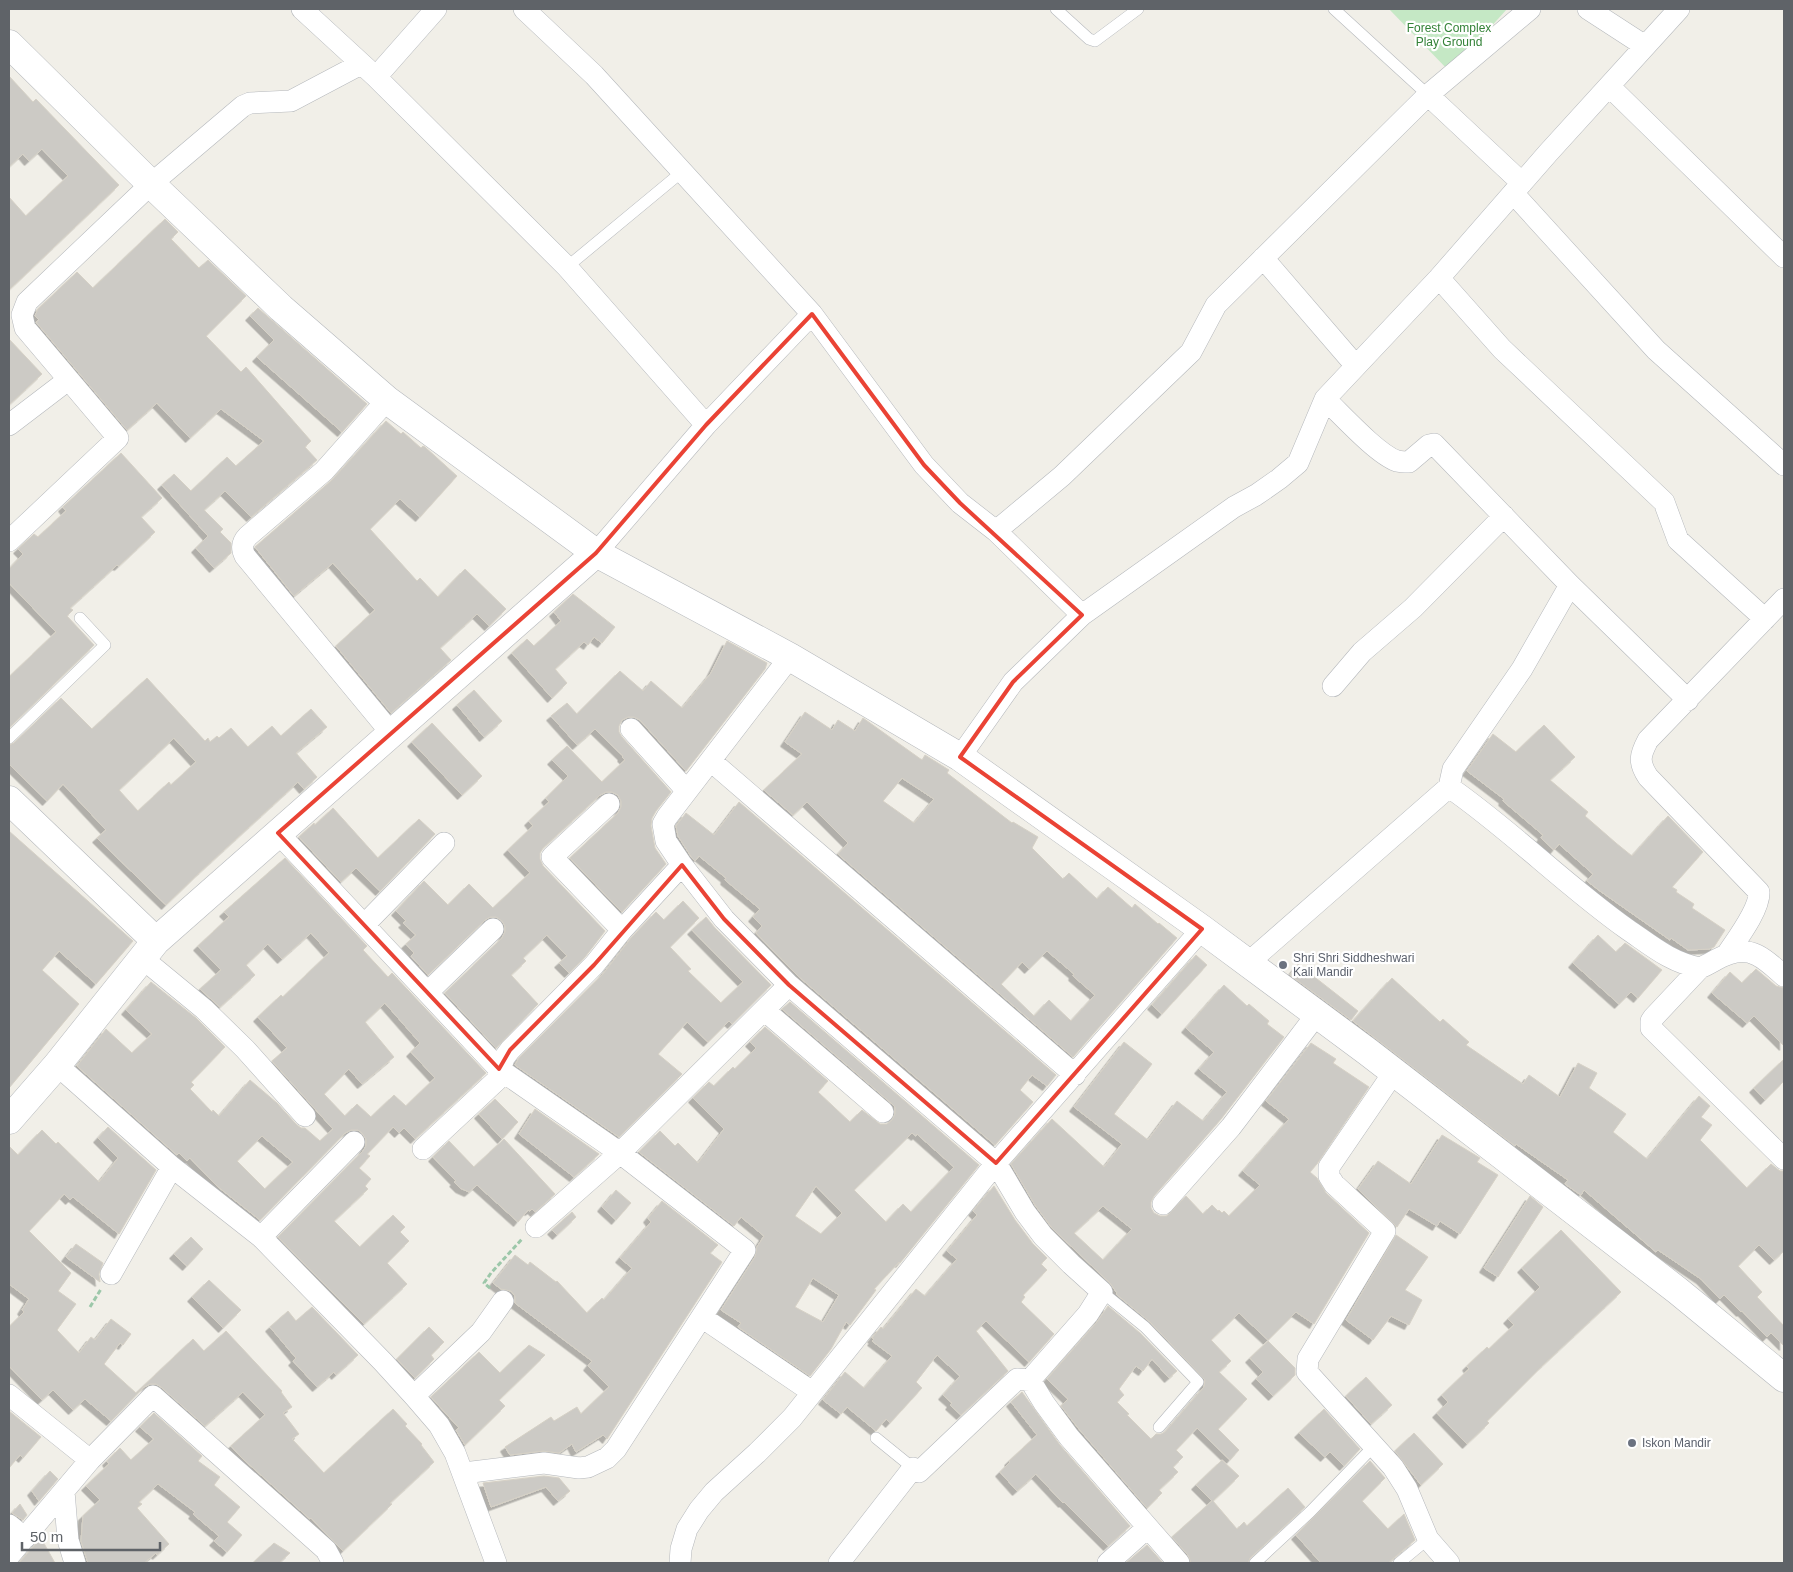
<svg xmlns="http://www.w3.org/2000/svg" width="1793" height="1572" viewBox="0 0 1793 1572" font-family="Helvetica,sans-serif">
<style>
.green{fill:#c5e8c5}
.building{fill:#cccac5;stroke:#d6d1c6;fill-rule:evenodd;filter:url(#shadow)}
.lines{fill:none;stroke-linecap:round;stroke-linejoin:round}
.service-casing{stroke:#b5b8bc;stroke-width:12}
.minor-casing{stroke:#b5b8bc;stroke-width:22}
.tertiary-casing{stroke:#b5b8bc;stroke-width:29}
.path{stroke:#9cc7a9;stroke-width:3;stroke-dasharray:5 2.5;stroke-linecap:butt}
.service{stroke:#fff;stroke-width:11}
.minor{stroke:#fff;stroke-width:21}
.tertiary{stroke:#fff;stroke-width:28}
.marked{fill:none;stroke:#ea4335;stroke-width:4;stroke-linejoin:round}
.worship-dot{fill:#6b7280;stroke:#fff;stroke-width:2}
.labels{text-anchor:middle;stroke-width:4.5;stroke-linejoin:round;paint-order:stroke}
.park-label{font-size:12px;fill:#348238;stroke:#fff}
.worship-label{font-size:12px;fill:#5b616d;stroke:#fff;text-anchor:start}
</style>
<defs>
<filter id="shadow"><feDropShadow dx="-4.5" dy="4.5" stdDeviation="0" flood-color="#0004"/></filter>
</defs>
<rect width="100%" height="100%" fill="#f1efe8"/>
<path class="green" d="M1389,9H1507L1450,72Z"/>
<path class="building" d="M9,76L33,102L36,99L119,185L9,290V197L26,216L68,176L42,149L29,161L23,154L9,167Z
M165,219L178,232L171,239L199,268L208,260L246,296L206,336L241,372L246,367L311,441L305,447L317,460L251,517L225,491L204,510L223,529L220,532L231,543V553L214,568L196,548L208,536L162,485L174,474L191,491L227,457L236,466L264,441L221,409L190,438L157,403L127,430L36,322L39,320L35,316L38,309L77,272L93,288Z
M258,308L367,404L342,432L257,357L274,340L250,316Z
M9,339L42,374L9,405Z
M386,421L401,434L403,432L421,448L423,446L425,447L457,476L420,517L400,499L370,529L417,581L420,578L438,597L465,569L506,609L489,626L477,614L440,648L451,660L391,713L336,646L375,610L333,563L294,596L255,547L332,480Z
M121,453L162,498L141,517L155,532L119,566L117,565L70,608L73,610L67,616L94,645L9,728V677L56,632L9,583V569L23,554L18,549L34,534L38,537L66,511L63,507Z
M573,594L615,627L602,643L594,637L588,645L584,642L555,669L567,683L552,698L512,653L527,639L534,646L561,621L554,612Z
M727,641L767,663L765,669L686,771L640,720L634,717H628L622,720L619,726V732L622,737L671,792L656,811L652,818L651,826L655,848L666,864L622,912L570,858L618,813L621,807V801L618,795L612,792H606L600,795L543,848L540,853V859L543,866L605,931L585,957L569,973L559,963L567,956L547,935L523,958L526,961L511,975L538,1004L496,1048L445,993L502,938L505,932V926L502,921L496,917H490L485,920L428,975L411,956L414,953L406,944L416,935L403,923L406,921L396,911L424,881L448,905L469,884L493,908L530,873L508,850L533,826L529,821L549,802L546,798L568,776L552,760L567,746L602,782L625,760L622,757L623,756L595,729L577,745L551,716L567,703L577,714L620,671L643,691L651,681L682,708L711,673Z
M147,678L205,741L208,738L210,742L217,736L219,738L231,728L248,747L272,726L281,736L311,709L327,727L296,753L317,777L304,789L298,782L199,873L166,905L97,838L106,830L63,784L47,801L9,764V745L14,743L61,698L92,729ZM174,738L196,762L171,785L169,782L138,811L119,790Z
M474,690L502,721L484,737L457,705Z
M805,712L832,730L838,720L855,731L863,718L922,760L925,755L949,770L947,773L1012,823L1013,822L1038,837L1032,848L1063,879L1069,873L1097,899L1108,887L1132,908L1135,904L1158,924L1159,923L1177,938L1073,1057L838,854L848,843L807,802L793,815L764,790L802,754L785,742ZM902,778L934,799L914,823L883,801ZM1047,951L1074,974L1073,976L1095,995L1071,1021L1049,1000L1034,1016L1001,984L1022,962L1029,969Z
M432,723L482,776L462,795L412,742Z
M1544,725L1575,757L1550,780L1588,812L1585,816L1616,843L1632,856L1668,816L1703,852L1672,887L1677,890L1676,892L1694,904L1692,908L1725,930L1714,947L1709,949L1688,950L1671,938L1670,940L1600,891L1587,881L1593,874L1559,844L1554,850L1541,838L1543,835L1503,801L1504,799L1467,771L1493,734L1516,752Z
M739,802L1056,1075L1047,1086L1032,1075L1020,1090L1033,1102L995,1145L798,976L756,933L762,926L753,917L760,909L725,880L726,878L699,856L695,861L692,858L678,836L676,826L686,813L714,835Z
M333,808L378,858L419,819L435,834L380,891L356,868L341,882L299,837L314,823L315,825Z
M9,831L133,941L96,984L59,951L42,970L79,1004L9,1088Z
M285,858L367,946L363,950L388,977L392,973L486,1073L415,1139L404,1128L399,1133L393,1127L367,1154L370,1156L359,1168L371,1179L365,1186L368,1189L334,1221L360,1247L393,1215L405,1227L400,1232L409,1241L387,1263L407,1284L364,1324L278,1237L363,1151L366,1146V1139L362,1133L358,1130H351L345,1133L260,1220L217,1186L190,1158L187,1161L179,1153L177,1155L77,1066L106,1029L132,1053L152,1034L126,1010L151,982L196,1018L225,1047L191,1082L194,1085L190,1089L212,1112L213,1110L219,1116L250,1080L277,1103L296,1124L301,1128H305L320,1141L333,1129L272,1061L287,1048L258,1017L281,995L283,997L329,953L311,933L282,959L268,944L246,965L255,975L220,1007L200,989L221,970L198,946L229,917L224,912ZM385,1003L420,1043L411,1052L435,1078L406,1106L394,1095L371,1117L357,1104L345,1116L324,1094L349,1069L362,1084L394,1057L365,1022ZM262,1136L293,1162L265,1189L237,1161Z
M683,901L699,918L670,947L691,969L688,971L721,1003L743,982L692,930L706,917L715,928L771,985L732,1024L729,1021L708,1042L687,1022L658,1054L682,1074L619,1137L515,1065L519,1058L603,974L631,938L656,912L664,920Z
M1598,935L1616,952L1625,943L1662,970L1638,998L1631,992L1619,1004L1573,963Z
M1196,955L1207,965L1162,1014L1152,1005Z
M1298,964L1358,1011L1351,1020L1290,975Z
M1756,969L1776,986L1784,988V1046L1754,1016L1747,1023L1712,993L1730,972L1742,983Z
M1392,978L1440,1022L1443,1019L1469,1042L1466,1045L1523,1084L1529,1075L1560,1097L1578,1063L1597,1073L1589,1088L1626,1114L1613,1132L1647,1159L1699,1096L1710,1106L1701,1117L1712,1125L1700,1140L1747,1188L1771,1164L1780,1171H1784V1251L1774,1260L1759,1245L1738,1266L1762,1292L1757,1297L1784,1326V1346L1771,1333L1767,1337L1742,1311L1741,1312L1724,1295L1720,1299L1701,1279L1658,1250L1656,1252L1584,1190L1581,1195L1565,1184L1568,1180L1516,1144L1515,1146L1353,1021Z
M1224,985L1247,1006L1249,1004L1269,1021L1267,1024L1284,1037L1221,1119L1154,1196L1151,1202V1208L1154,1213L1160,1216H1167L1186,1196L1203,1214L1212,1205L1218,1211L1219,1210L1222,1213L1224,1211L1229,1216L1260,1185L1243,1171L1289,1119L1266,1101L1311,1043L1336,1059L1333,1063L1369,1087L1317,1164L1310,1172L1317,1178L1326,1193L1369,1233L1314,1324L1296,1312L1268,1340L1239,1313L1211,1340L1231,1361L1219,1372L1247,1399L1218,1429L1239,1450L1230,1460L1197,1428L1176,1450L1183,1457L1173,1467L1178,1472L1159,1490L1162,1493L1147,1508L1079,1429L1061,1406L1068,1399L1047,1379L1097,1322L1108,1306L1140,1333L1177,1371L1169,1378L1152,1359L1143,1371L1136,1366L1119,1389L1124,1395L1117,1402L1129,1414L1127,1415L1151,1439L1156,1434H1161L1165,1432L1204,1387L1205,1380L1150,1322L1116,1294L1117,1293L1110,1283L1052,1228L1035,1205L1011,1164L1052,1119L1104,1167L1122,1144L1074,1107L1124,1042L1152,1064L1114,1114L1148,1140L1177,1101L1203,1121L1227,1092L1199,1069L1214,1052L1186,1028ZM1103,1206L1132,1229L1103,1260L1074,1233Z
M790,1002L979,1165L900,1263L899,1262L874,1289L876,1290L850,1325L846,1322L831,1349L810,1376L738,1327L741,1323L721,1310L755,1257L757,1247L764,1236L741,1217L734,1226L639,1152L660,1131L675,1146L678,1143L698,1163L724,1129L693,1098L709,1082L714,1086L733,1067L735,1069L756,1048L750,1042L765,1027L828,1081L818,1092L850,1122L862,1110L880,1124H887L892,1120L895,1114V1107L891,1103L782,1009ZM912,1133L916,1136L917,1134L954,1167L911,1212L903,1204L886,1222L854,1190ZM816,1186L842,1213L821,1234L795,1216ZM813,1278L839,1295L823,1322L795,1307Z
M1784,1059V1081L1765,1100L1754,1088Z
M495,1099L518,1122L502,1139L479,1114Z
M535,1109L599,1154L574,1177L519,1134Z
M108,1127L156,1170L119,1234L73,1197L70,1200L64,1194L29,1231L71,1273L58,1291L76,1304L57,1330L79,1353L91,1337L95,1340L111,1319L131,1334L123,1345L120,1343L104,1364L136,1393L193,1339L204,1351L226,1331L282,1391L281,1392L292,1407L283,1413L299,1434L292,1439L324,1473L393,1409L407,1424L405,1426L422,1444L421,1445L434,1462L390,1503L392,1504L343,1551L311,1518L310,1519L242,1458L231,1446L265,1415L243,1392L205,1426L161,1387L156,1384H150L144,1387L111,1421L85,1399L73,1410L53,1390L42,1400L9,1366V1327L24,1312L22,1310L29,1299L9,1284V1146L18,1155L42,1130L56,1144L58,1142L99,1182L118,1158L98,1138Z
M1442,1135L1480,1158L1477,1162L1498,1175L1460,1234L1440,1221L1437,1226L1409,1209L1397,1227L1358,1189L1378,1161L1411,1184Z
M504,1139L555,1194L535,1212L532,1209L530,1211L528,1210L518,1222L477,1185L469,1192L460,1188L454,1182L456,1181L433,1157L449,1141L474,1167Z
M994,1186L1015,1220L1033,1244L1047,1258L1041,1264L1047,1270L1023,1295L1025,1297L1021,1302L1054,1334L1029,1362L986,1321L976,1331L1008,1371L961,1415L950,1405L952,1403L943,1395L960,1376L937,1355L916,1382L922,1388L890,1423L886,1419L876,1431L847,1407L841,1414L823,1400L845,1372L864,1388L892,1356L872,1341L874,1339L872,1338L881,1327L883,1329L916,1289L925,1296L957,1259L947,1251L977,1215L973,1211Z
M616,1190L631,1203L616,1220L602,1207Z
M1530,1196L1543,1207L1498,1277L1484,1268Z
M662,1201L718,1245L710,1253L722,1262L607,1439L603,1435L576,1452L572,1444L559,1453L543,1451L510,1455L505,1447L551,1417L554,1421L577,1407L581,1414L609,1387L588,1366L592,1361L515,1303V1296L511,1291L501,1289L493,1283L515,1255L528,1265L530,1262L556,1282L557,1281L587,1313L602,1298L604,1300L632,1268L620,1258L651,1222L648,1218Z
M572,1212L576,1217L557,1235L552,1230Z
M1561,1230L1621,1292L1542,1366L1487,1421L1489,1423L1467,1444L1437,1413L1448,1402L1442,1395L1469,1369L1467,1366L1487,1347L1489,1349L1514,1325L1508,1319L1540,1287L1522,1268Z
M1396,1235L1428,1257L1405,1290L1422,1300L1409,1325L1391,1316L1373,1340L1346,1320Z
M191,1237L203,1249L187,1266L174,1254Z
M76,1244L103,1263L99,1274L100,1282L66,1257Z
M209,1280L241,1310L223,1328L192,1297Z
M312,1307L358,1355L336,1375L334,1372L317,1387L293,1361L296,1358L270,1327L288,1311L296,1321Z
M429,1327L444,1342L431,1355L434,1359L415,1378L397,1359Z
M1268,1341L1295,1368V1375L1273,1396L1256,1379L1263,1372L1250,1358Z
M529,1345L545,1355L499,1400L505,1406L465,1445L456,1430L459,1428L431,1397L479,1352L500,1373Z
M1366,1377L1392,1405L1371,1424L1346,1396Z
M1022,1392L1060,1445L1130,1526L1108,1546L1064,1502L1063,1503L1036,1474L1017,1491L1000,1472L1010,1462L1009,1461L1037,1435L1011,1402Z
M1324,1409L1360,1449L1344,1466L1330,1452L1325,1457L1299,1433Z
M9,1411L41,1437L23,1458L20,1455L9,1468Z
M154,1413L202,1456L198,1461L220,1477L214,1485L240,1507L227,1522L242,1535L227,1552L214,1541L219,1536L193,1514L195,1512L158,1484L139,1502L142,1504L137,1508L169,1544L157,1555L156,1553L144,1563H88L81,1541L83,1516L100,1500L86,1486L109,1464L107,1461L120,1448L131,1460L154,1439L140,1427Z
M1414,1433L1443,1464L1421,1485L1395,1451Z
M1222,1460L1239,1476L1213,1501L1237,1529L1244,1522L1247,1526L1288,1488L1305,1507L1250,1558L1248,1563H1191L1188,1555L1172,1537L1212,1501L1196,1485Z
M1370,1461L1385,1478L1362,1501L1388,1529L1404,1514L1415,1540L1388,1563H1321L1296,1535Z
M50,1471L58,1479L39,1501L32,1491Z
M544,1476L559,1478L570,1491L558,1501L546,1487L491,1507L483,1483Z
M20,1504L27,1515L23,1520L12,1513Z
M41,1538L55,1563H19L34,1546Z
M274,1543L290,1553L279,1563H253Z
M1147,1545L1163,1563H1126Z"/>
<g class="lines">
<defs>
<path id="service" d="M1056,9L1089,39L1095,41L1138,9
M1334,9L1428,95
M567,267L683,171
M9,738L105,645L80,618
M1102,1292L1145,1327L1198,1382L1159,1427
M876,1438L913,1468
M1255,1563L1310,1512L1374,1446
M1399,1563L1428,1539"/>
<path id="minor" d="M302,9L376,77L567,267L706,425
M524,9L594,75L812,314L924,465L960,503L996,531L1082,615
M1588,9L1645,46
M376,77L436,9
M1609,86L1784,257
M1428,95L1530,9
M1513,193L1656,350L1784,465
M1263,258L1356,366
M1439,278L1502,349L1664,502L1678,540L1765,619
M1325,399C1342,415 1377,454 1397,461C1401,462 1405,462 1409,462L1429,445L1434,444L1570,585L1688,700
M387,400L324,471L248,536C242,542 241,548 245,556L392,734
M9,425L68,380
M996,531L1062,476L1191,352L1216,305L1428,95L1522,183
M9,541L118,438L25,328L22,315L27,302L151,184L243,106L250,103L291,101L361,64
M596,553L706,425L812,314
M790,657L667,817L663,824L666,841L682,865L724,919L789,985L996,1163L1025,1212L1043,1236L1071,1264L1102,1292L1088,1314L1030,1380L1044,1403L1069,1437L1179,1563
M1333,686L1362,652L1413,608L1504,516
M631,729L687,791
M960,757L1013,682L1082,615L1234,507L1256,495L1279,479L1298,463L1325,399L1439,278L1548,153L1679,9
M711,761L1075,1075
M1449,787C1511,830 1565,885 1627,929C1652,946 1670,962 1700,968C1710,964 1719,957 1729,954C1753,945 1768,962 1784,976
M609,804L552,857L622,930
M278,833L499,1069L620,1153L745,1250L616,1449L607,1458L588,1467L579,1468L544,1463L464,1473
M365,924L444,843
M1727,954C1737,939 1760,909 1759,892L1648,777C1638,762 1640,755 1648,740L1784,599
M142,958L204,1009L245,1049L305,1116
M1248,963L1449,787L1453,769L1522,669L1570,585
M1700,968L1653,1018L1651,1021V1028L1784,1159
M428,992L493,929
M764,1010L883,1112
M57,1065L172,1167L261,1237L383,1362L414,1396L439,1425L455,1453L496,1563
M1394,1072L1329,1167V1176L1334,1184L1385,1231L1308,1359L1307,1372L1393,1467L1407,1489L1428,1539L1449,1563
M423,1149L497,1080L504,1058L510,1050L594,965L622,930L682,865
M1163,1204L1231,1127L1317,1014
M536,1227L620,1153L789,985
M261,1237L354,1142
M111,1274L172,1167
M703,1318L812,1392
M9,1395L90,1460
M414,1396L481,1332L503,1301
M64,1491L68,1540L75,1563
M9,1525L25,1538
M9,1556L90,1460L153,1396L326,1550L333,1563
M680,1563L681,1549L687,1529L699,1510L714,1492L757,1453L792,1418L996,1163L1202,929
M839,1563L913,1468L919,1472L1017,1379L1030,1380
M1108,1563L1147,1528"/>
<path id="tertiary" d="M9,44L151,184L281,308L387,400L596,553L790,657L960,757L1202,929L1368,1052L1678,1291L1784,1378
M9,800L156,941
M9,1120L57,1065L156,941L596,553"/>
</defs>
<use href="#service" class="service-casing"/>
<use href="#minor" class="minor-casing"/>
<use href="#tertiary" class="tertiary-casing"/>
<path class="path" d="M490,1288L484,1283L491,1273L522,1239
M90,1307L101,1289"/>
<use href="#service" class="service"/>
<use href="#minor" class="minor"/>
<use href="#tertiary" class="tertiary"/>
</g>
<path class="marked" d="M812,314L924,465L960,503L1082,615L1013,682L960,757L1202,929L996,1163L789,985L724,919L682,865L594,965L510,1050L499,1069L278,833L596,553L706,425Z"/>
<g class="worship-dot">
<circle cx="1283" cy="965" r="5"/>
<circle cx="1632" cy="1443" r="5"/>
</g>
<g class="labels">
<g class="park-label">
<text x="1449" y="32">Forest Complex<tspan x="1449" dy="14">Play Ground</tspan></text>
</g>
<g class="worship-label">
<text x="1293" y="962">Shri Shri Siddheshwari<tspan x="1293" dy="14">Kali Mandir</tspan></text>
<text x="1642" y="1447">Iskon Mandir</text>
</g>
</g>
<rect width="1793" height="1572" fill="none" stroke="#5f6368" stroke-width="20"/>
<path d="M22 1542v8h138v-8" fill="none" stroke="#5f6368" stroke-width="2.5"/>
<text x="30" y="1542" font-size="15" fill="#5f6368" stroke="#ffffff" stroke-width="4" paint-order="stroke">50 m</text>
</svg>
